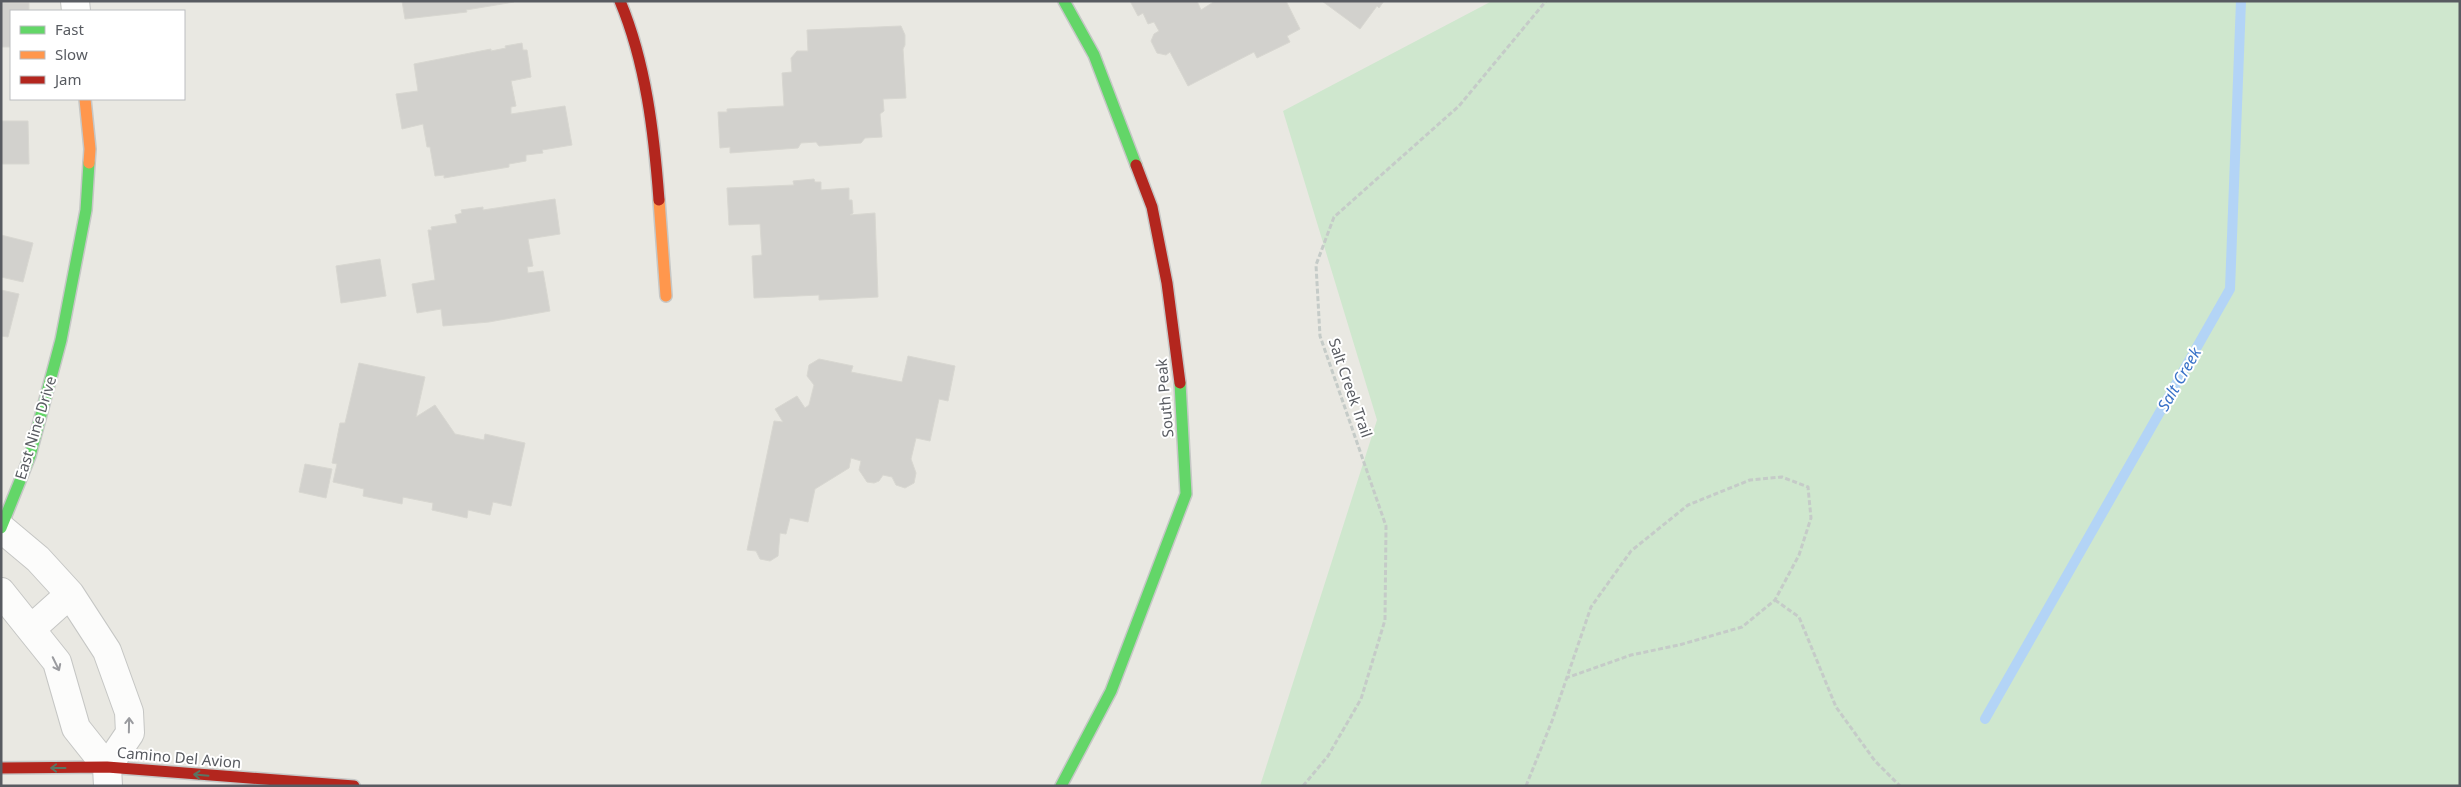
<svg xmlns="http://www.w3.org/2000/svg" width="2461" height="787" viewBox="0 0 2461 787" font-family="'Noto Sans',sans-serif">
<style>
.green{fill:#cfe7ce}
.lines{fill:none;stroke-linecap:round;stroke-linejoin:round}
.stream{stroke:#b3d4f6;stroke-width:10}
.building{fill:#d2d1cd;stroke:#d8d7d1}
.street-casing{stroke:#c5c6c4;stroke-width:30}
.fast-casing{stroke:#c6c7c6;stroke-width:14}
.slow-casing{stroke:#c6c7c6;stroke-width:14}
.jam-casing{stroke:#c6c7c6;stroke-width:14}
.path{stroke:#c5cbc8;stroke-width:3;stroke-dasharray:5 2.5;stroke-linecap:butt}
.street{stroke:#fcfcfb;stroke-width:28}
.fast{stroke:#63d668;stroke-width:11}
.slow{stroke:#ff974d;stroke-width:11}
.jam{stroke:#b3261e;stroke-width:11}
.oneway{stroke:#9a9b9f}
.oneway2{stroke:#5a7462}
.labels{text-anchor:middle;stroke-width:4;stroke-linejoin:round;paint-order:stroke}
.street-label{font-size:15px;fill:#585b61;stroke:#fff}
.water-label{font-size:16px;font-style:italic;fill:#3972c8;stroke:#fff}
</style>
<rect width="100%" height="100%" fill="#e9e8e2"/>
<path class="green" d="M1492,1H2460V786H1260L1377,420L1283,111Z"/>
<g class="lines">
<path class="stream" d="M1985,719L2230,289L2241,1"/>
</g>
<path class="building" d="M402,1H514V2L466,10L467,12L405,19Z
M1130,1H1197L1201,10L1215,1H1286L1300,29L1287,36L1290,42L1257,58L1254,52L1188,86L1170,52L1166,55L1157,53L1151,41L1154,34L1159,31L1154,22L1148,24L1143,13L1138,16Z
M1322,1H1384L1379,8L1377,6L1360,29Z
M1,3H29V11H11V47H1Z
M901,26L905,35V45L903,49L906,98L883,99L884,111L880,114L882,137L865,138L861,143L819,146L816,142L801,143L798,148L730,153V147L720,148L718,112H727V109L784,106L782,73L792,72L791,58L797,51H808L807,30Z
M522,43L523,50H527L531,77L511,81L516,106L511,107V114L565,106L572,145L542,150L543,153L526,155V161L509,164V167L444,178V175L435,176L430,147H427L423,124L402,129L396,94L418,91L414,64L491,49V51L506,48L505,46Z
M1,121H28L29,164H1Z
M814,179L815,182H821V190L849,188V200H852L853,213L850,215L875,213L878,297L819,300V295L754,298L752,256L762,255L760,224L729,225L727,188L794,185L793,181Z
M555,199L560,234L528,239L533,266L527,267L528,273L543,271L550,311L489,322L443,326L441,309L417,313L412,284L435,280L428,230H432L431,227L457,223L455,215L462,213L461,210L483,207V210Z
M1,235L33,243L23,282L1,277Z
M380,259L386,296L341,303L336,266Z
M1,290L19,294L8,337L1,336Z
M908,356L955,366L948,401L939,399L930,441L916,438L911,459L916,473L914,483L905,488L896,485L892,477L883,475L879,481L874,483L867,482L859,470L861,461L851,458L849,468L815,489L808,522L790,518L786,534L780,533L778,556L770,561L760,559L756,551L747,550L774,421L783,422L775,409L797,396L805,408L809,405L814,385L807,376L809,365L819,359L853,366L851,372L902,382Z
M359,363L425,377L416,417L435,405L455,434L484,440L485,434L525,443L511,506L493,502L490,515L468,510L467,518L432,510L433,503L403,497L402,504L363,496L364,489L333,482L337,464L332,463L340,423H345Z
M305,464L332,469L326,498L299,492Z"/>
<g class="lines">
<defs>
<path id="street" d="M75,1L76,11
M1,528L38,559L70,594L107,651L129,712L130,733L107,767L108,786
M1,592L57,662L76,728L107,767
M31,629L70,594"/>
<path id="fast" d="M1064,1L1094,55L1136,165
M1,528L30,456L61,340L86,210L89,163
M1061,786L1111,691L1186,494L1180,383"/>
<path id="slow" d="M85,99L90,149L89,163
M659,200L666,296"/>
<path id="jam" d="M620,1C646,63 654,133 659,200
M1136,165L1152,207L1167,283L1180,383
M1,768L107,767L354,786"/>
</defs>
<use href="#street" class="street-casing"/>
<use href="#fast" class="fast-casing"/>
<use href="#slow" class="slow-casing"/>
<use href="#jam" class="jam-casing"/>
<path class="path" d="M1775,600L1799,617L1836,707L1875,761L1900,786
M1303,786L1328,756L1361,699L1385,620L1386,526L1320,336L1316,265L1334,217L1459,106L1546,1
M1526,786L1552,721L1591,607L1631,551L1688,505L1750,480L1782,477L1808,487L1811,518L1799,555L1775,600L1742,627L1679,645L1631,655L1566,678"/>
<use href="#street" class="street"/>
<use href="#fast" class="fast"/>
<use href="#slow" class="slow"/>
<use href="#jam" class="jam"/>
</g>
<defs><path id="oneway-shaft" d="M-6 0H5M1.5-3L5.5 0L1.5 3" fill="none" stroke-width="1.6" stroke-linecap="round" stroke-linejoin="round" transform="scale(1.25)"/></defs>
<g class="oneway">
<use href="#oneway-shaft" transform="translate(56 664) rotate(64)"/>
<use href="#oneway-shaft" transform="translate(129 725) rotate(-89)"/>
</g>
<g class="oneway2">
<use href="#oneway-shaft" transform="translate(58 768) rotate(180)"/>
<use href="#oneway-shaft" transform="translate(201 775) rotate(-175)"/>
</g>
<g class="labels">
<g class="street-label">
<text transform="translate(1350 388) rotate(71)" y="5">Salt Creek Trail</text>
<text transform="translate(1165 398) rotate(-95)" y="5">South Peak</text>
<text transform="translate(36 428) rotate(-73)" y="5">East Nine Drive</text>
<text transform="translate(179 758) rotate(5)" y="5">Camino Del Avion</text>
</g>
<g class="water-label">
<text transform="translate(2179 379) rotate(-60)" y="6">Salt Creek</text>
</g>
</g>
<rect width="2461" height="787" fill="none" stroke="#585b61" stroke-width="5"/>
<rect x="10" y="10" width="175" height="90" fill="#ffffff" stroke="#bcbdc0"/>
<rect x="20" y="26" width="25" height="8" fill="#63d668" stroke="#bcbdc0"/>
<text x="55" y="35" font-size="15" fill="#585b61">Fast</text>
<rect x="20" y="51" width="25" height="8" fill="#ff974d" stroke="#bcbdc0"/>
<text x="55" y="60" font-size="15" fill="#585b61">Slow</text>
<rect x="20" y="76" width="25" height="8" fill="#b3261e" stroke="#bcbdc0"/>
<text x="55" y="85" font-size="15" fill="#585b61">Jam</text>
</svg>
